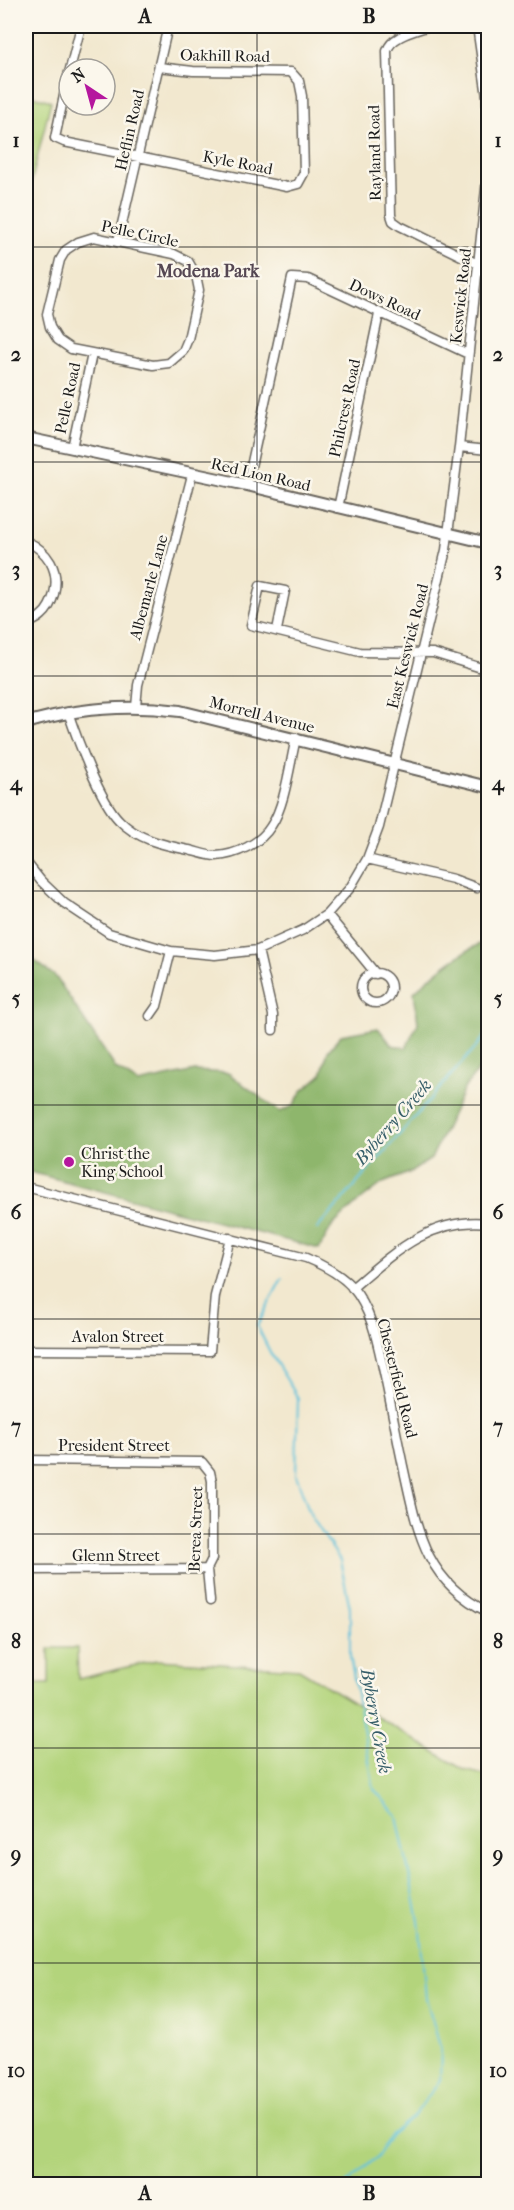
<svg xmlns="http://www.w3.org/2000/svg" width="514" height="2210" viewBox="0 0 514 2210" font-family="'IM FELL French Canon',serif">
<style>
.green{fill:#b3d47c;stroke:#68784c;stroke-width:1.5}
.forest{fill:#8eb66c;stroke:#556944;stroke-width:1.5}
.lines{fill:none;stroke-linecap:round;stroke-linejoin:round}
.stream{stroke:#5ec2dc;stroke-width:2}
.minor-casing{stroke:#67635b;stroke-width:11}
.tertiary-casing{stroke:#67635b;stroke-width:14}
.minor{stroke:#fff;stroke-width:8}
.tertiary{stroke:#fff;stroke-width:10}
.grid{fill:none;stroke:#1c1c1c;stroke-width:1.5;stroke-opacity:0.55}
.poi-dot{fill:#b5179e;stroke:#fbf7ec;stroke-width:2}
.labels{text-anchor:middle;stroke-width:5;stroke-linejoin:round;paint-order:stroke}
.street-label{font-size:16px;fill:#1c1c1c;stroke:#fbf7ec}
.poi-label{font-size:16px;fill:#1c1c1c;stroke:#fbf7ec;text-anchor:start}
.neighbourhood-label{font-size:18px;font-weight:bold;fill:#554753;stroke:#fbf7ec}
.water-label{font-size:18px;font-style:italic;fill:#365e69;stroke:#fbf7ec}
.neatline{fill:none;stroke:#1c1c1c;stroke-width:2}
.grid-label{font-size:20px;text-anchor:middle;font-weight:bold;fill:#1c1c1c}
</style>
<rect width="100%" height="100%" fill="#fbf7ec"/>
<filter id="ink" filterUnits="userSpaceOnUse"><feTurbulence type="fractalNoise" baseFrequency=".0167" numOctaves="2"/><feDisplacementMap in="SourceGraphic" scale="12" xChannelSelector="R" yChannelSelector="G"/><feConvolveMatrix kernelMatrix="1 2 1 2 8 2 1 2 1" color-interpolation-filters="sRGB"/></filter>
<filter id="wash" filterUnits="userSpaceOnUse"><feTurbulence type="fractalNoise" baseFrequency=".008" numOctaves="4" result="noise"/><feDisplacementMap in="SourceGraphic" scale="24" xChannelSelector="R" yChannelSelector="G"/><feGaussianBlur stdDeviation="1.35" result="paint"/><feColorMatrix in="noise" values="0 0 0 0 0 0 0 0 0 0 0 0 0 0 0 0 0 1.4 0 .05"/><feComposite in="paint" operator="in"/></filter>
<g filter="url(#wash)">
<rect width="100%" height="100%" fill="#f2e8cf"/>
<path class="green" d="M26,94L51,101L26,204Z
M49,1648H77L78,1679L157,1660L299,1669L464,1770L488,1776V2184H26V1684H49Z"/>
<path class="forest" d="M488,940V1057L465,1087L431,1159L411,1172L383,1183L357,1203L332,1226L319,1249L26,1171V954L56,977L116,1069L138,1083L195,1071L228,1073L280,1112L293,1106L302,1091L321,1075L328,1051L341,1035L378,1028L392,1045L406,1048L418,1023L414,992C437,970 459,953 488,940Z"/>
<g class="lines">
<path class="stream" d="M317,1229L488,1033
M282,1278L257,1326L271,1354L298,1398L296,1475L311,1516L340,1560L350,1608V1656L374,1789L397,1816L419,1921L426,1998L441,2050L440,2080L413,2117L391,2135L376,2158L346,2184"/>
</g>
</g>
<g filter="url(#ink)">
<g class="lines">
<defs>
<path id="minor" d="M429,26C415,31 391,36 387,51L391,215L393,221L400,226L488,269
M70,69L81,26
M69,72L55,138L64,142L287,187L298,184L304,173L302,96L299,81L291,72L193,71L159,67
M94,237L174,254L188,261L196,275L199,290L188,339L183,351L169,363L153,365L71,349L58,340L50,327L47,314L60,260L66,250L78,242Z
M118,241L168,26
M459,447L488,450
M72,448L92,354
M247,485L292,278L308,279L468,354
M338,508L379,314
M26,541C48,551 60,570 54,594C52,601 48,610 42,615C38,619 31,622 26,624
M277,630L285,591L260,586L251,625L360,652L433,653L488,670
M136,707L138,685L192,475
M68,712C77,739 100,801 119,820C138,840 164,845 189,850C198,852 208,856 216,856C236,855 261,843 271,826C285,806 290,763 296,738
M367,859L453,879L477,888
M26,862L41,881L64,903L109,933L171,951L215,955L258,950L303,930L327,914L350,888L367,859L379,827L446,550L459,447L488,169L487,97L477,26
M327,914L376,974
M258,950L273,1015V1030
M361 988a15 15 0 1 1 30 0a15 15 0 1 1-30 0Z
M150,1016L157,1006L171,951
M26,1187L306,1258C323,1265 340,1274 352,1287C371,1309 377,1340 383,1368C390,1400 396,1433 403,1466C417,1529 424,1581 488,1612
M485,1222L488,1209
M352,1288C392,1254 432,1216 488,1223
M26,1350L210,1351L215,1296L230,1238
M26,1460L202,1462L210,1472L212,1481V1559L207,1569L210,1601
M26,1570L207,1569"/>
<path id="tertiary" d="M26,438L247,485L488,543
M26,723C76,708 127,704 180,711L488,787"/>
</defs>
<use href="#minor" class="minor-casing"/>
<use href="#tertiary" class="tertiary-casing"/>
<use href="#minor" class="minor"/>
<use href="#tertiary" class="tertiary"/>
</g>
</g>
<path class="grid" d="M257,26V2184M26,247H488M26,462H488M26,676H488M26,891H488M26,1105H488M26,1319H488M26,1534H488M26,1748H488M26,1963H488"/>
<circle class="poi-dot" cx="69" cy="1162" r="6"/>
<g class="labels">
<g class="street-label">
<text transform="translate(225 55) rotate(1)" y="6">Oakhill Road</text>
<text transform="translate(129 130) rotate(-77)" y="6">Heflin Road</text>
<text transform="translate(374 153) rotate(-91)" y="6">Rayland Road</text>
<text transform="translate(238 162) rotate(11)" y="6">Kyle Road</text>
<text transform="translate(140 233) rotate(12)" y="6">Pelle Circle</text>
<text transform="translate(460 296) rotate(-84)" y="6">Keswick Road</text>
<text transform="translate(385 299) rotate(25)" y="6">Dows Road</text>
<text transform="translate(67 398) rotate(-78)" y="6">Pelle Road</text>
<text transform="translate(344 408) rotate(-78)" y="6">Philcrest Road</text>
<text transform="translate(261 474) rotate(13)" y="6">Red Lion Road</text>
<text transform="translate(148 587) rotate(-75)" y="6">Albemarle Lane</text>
<text transform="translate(407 646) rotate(-76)" y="6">East Keswick Road</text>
<text transform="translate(262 714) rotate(14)" y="6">Morrell Avenue</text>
<text x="118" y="1342">Avalon Street</text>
<text transform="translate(398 1378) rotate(76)" y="6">Chesterfield Road</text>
<text x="114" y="1451">President Street</text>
<text transform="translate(195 1529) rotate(-88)" y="6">Berea Street</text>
<text x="116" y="1561">Glenn Street</text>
</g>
<g class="poi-label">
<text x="81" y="1159">Christ the<tspan x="81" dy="18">King School</tspan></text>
</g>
<g class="neighbourhood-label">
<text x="208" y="277">Modena Park</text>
</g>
<g class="water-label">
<text transform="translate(393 1122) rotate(-49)" y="6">Byberry Creek</text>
<text transform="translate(376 1721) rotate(80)" y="6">Byberry Creek</text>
</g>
</g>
<rect width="514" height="2210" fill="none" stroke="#fbf7ec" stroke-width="66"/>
<g transform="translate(87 87) rotate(324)"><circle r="28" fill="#fbf7ec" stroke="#a29f99" stroke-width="1.5"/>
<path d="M0-4.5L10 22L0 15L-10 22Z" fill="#b5179e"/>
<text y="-9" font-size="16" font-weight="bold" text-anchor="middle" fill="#1c1c1c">N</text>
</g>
<rect x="33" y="33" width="448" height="2144" class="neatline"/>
<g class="grid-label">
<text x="145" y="23">A</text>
<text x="369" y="23">B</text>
<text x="16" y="147">1</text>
<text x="498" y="147">1</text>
<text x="16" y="361">2</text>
<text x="498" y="361">2</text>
<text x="16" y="576">3</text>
<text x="498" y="576">3</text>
<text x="16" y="790">4</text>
<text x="498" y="790">4</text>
<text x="16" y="1005">5</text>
<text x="498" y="1005">5</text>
<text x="16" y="1219">6</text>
<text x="498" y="1219">6</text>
<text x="16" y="1433">7</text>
<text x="498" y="1433">7</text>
<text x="16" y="1648">8</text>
<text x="498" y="1648">8</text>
<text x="16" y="1862">9</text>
<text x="498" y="1862">9</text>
<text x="16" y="2077">10</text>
<text x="498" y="2077">10</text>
<text x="145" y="2200">A</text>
<text x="369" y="2200">B</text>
</g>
</svg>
